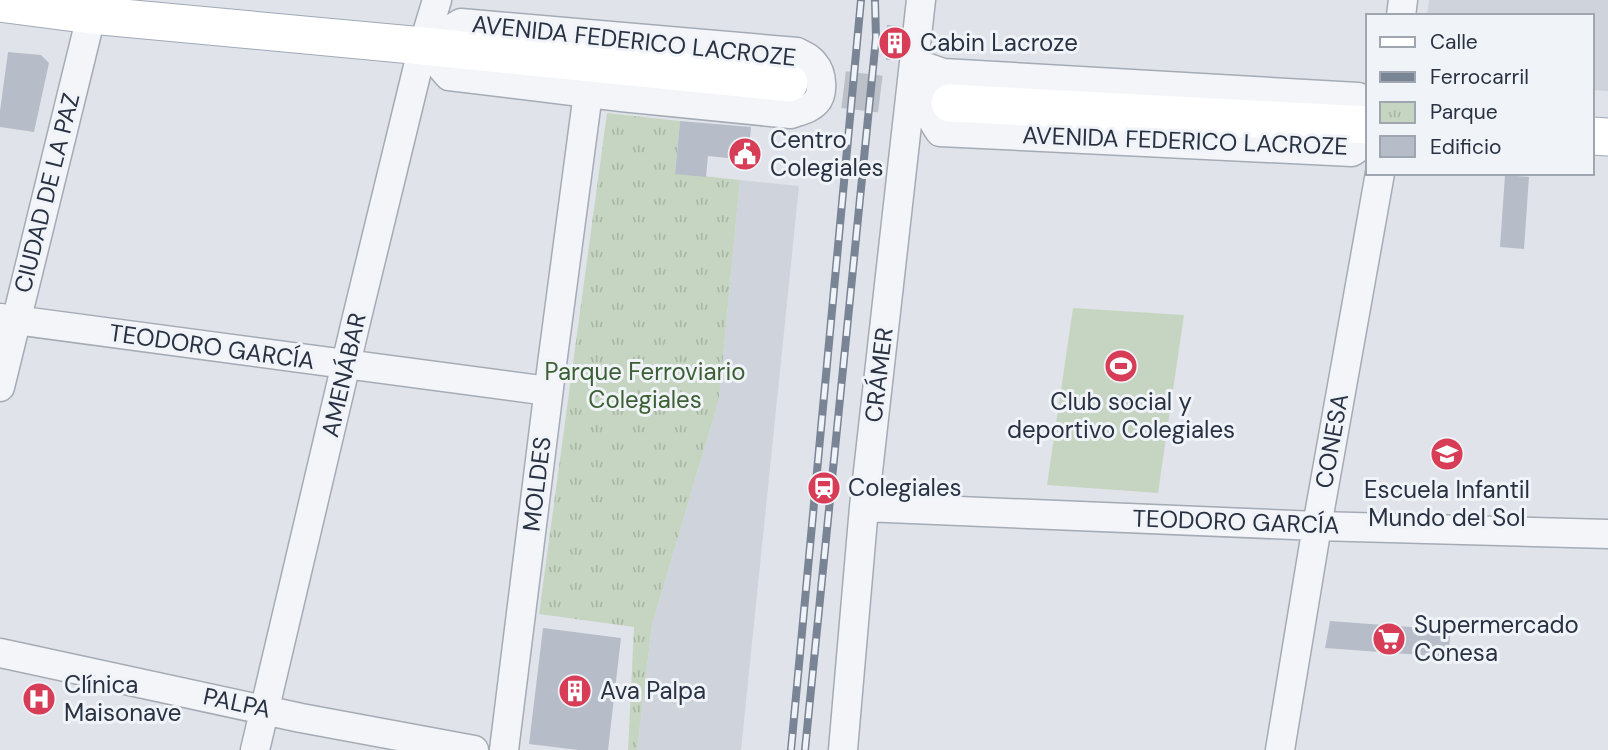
<svg xmlns="http://www.w3.org/2000/svg" width="1608" height="750" viewBox="0 0 1608 750" font-family="'DM Sans',sans-serif">
<style>
.built{fill:#ced3dc}
.green{fill:#c6d5c1}
.park{fill:url(#park-tufts)}
.building{fill:#b7bdc8}
.lines{fill:none;stroke-linecap:round;stroke-linejoin:round}
.major-tunnel{stroke:#bbc0c9;stroke-width:37;stroke-dasharray:37 18;stroke-linecap:butt}
.minor-casing{stroke:#a5abb5;stroke-width:31}
.major-casing{stroke:#9fa9b7;stroke-width:39}
.minor{stroke:#f3f5f8;stroke-width:28}
.major{stroke:#fff;stroke-width:37}
.rail-casing{stroke:#798495;stroke-width:8}
.rail{stroke:#f0f3f7;stroke-width:5;stroke-dasharray:16;stroke-linecap:butt}
.labels{text-anchor:middle;stroke-width:6;stroke-linejoin:round;paint-order:stroke}
.street-label{font-size:24px;fill:#283243;stroke:#f0f3f7}
.poi-label{font-size:24px;fill:#283243;stroke:#f0f3f7;text-anchor:start}
.park-label{font-size:24px;fill:#3c6034;stroke:#f0f3f7}
</style>
<defs>
<pattern id="park-tufts" width="24" height="20" patternUnits="userSpaceOnUse" patternTransform="scale(1.75)"><rect width="24" height="20" fill="#c6d5c1"/><path d="M3 7l-1-3M5 7V3M7 7l1-3M15 17l-1-3M17 17v-4M19 17l1-3" fill="none" stroke="#aab7a7"/></pattern>
</defs>
<rect width="100%" height="100%" fill="#e0e4ea"/>
<path class="built" d="M1429,0H1608V91L1592,90V16H1427Z
M740,180L799,186L741,750H637L652,625L719,399Z"/>
<path class="green" d="M1073,308L1184,315L1158,493L1047,485Z"/>
<path class="park" d="M607,113L680,121L675,173L740,180L719,399L652,625L637,750H628L634,627L539,614Z"/>
<path class="building" d="M887,25L901,26L898,60H886Z
M8,52L41,55L49,63L34,132L0,127V111Z
M680,121L751,127L748,160L708,156L706,177L675,174Z
M1505,175L1529,177L1524,249L1500,247Z
M1330,621L1451,630L1448,657L1325,648Z
M543,628L621,638L608,750H578L529,744Z"/>
<g class="lines">
<path class="major-tunnel" d="M789,83L944,102"/>
<defs>
<path id="minor" d="M1401,16L1403,0
M461,23L797,52C804,56 811,58 815,65C822,73 824,94 816,102C810,109 799,111 791,114L621,97L449,76L423,46Z
M926,67L943,73L1358,97L1368,107
M943,73C922,93 924,110 940,132L1352,152L1368,141
M0,318L548,391
M0,387L95,0
M864,507L1317,526L1608,534
M0,653L301,718L474,750
M255,750L357,317L423,46L437,0
M504,750L552,364L588,93
M843,750L864,507L921,0
M1280,750L1317,526L1380,173"/>
<path id="major" d="M0,3L91,15L423,46L789,83
M950,103L1368,125
M1592,136L1608,137"/>
</defs>
<use href="#minor" class="minor-casing"/>
<use href="#major" class="major-casing"/>
<use href="#minor" class="minor"/>
<use href="#major" class="major"/>
<defs>
<path id="rail" d="M791,750L861,0
M805,750L876,38L875,0"/>
</defs>
<use href="#rail" class="rail-casing"/>
<use href="#rail" class="rail"/>
</g>
<defs>
<symbol id="building-disc" viewBox="-11 -11 22 22"><circle r="9.5" fill="#d73d56" stroke="#f0f3f7"/><path d="M-4-6H4V6H1V3H-1V6H-4ZM-2.5-4.3h1.7v1.8h-1.7ZM.8-4.3h1.7v1.8H.8ZM-2.5-1h1.7V.8h-1.7ZM.8-1h1.7V.8H.8Z" fill="#fff"/></symbol>
<symbol id="civic-disc" viewBox="-11 -11 22 22"><circle r="9.5" fill="#d73d56" stroke="#f0f3f7"/><path d="M-.6-6.5H3V-4.5H.6V-3L4-1V1h2V6H-6V1h2V-1L-.6-3ZM-1.2 2.5V6h2.4V2.5Z" fill="#fff"/></symbol>
<symbol id="stadium-disc" viewBox="-11 -11 22 22"><circle r="9.5" fill="#d73d56" stroke="#f0f3f7"/><path d="M0-5a6.5 5 0 1 0 0 10a6.5 5 0 1 0 0-10ZM-3.5-1.8h7v3.6h-7Z" fill="#fff"/></symbol>
<symbol id="school-disc" viewBox="-11 -11 22 22"><circle r="9.5" fill="#d73d56" stroke="#f0f3f7"/><path d="M0-5L7-2L0 1L-7-2ZM-4 1L0 2.5L4 1V4Q0 6-4 4Z" fill="#fff"/></symbol>
<symbol id="station-disc" viewBox="-11 -11 22 22"><circle r="9.5" fill="#d73d56" stroke="#f0f3f7"/><path d="M-3-6H3Q5-6 5-4V2Q5 4 3 4L4.5 6H3L1.5 4h-3L-3 6H-4.5L-3 4Q-5 4-5 2V-4Q-5-6-3-6ZM-3.5-4v3h7v-3ZM-3.5 1v1.5H-2V1ZM2 1v1.5H3.5V1Z" fill="#fff"/></symbol>
<symbol id="supermarket-disc" viewBox="-11 -11 22 22"><circle r="9.5" fill="#d73d56" stroke="#f0f3f7"/><path d="M-6-5.5h2.5l.6 2H6L4.5 2H-2.5L-4.4-4H-6ZM-1.5 3.2a1.3 1.3 0 1 0 .1 0ZM3 3.2a1.3 1.3 0 1 0 .1 0Z" fill="#fff"/></symbol>
<symbol id="hospital-disc" viewBox="-11 -11 22 22"><circle r="9.5" fill="#d73d56" stroke="#f0f3f7"/><path d="M-5-5h3v3.5h4V-5h3V5h-3V1.5h-4V5h-3Z" fill="#fff"/></symbol>
</defs>
<g fill-rule="evenodd">
<use href="#building-disc" x="876" y="24" width="38" height="38"/>
<use href="#civic-disc" x="726" y="135" width="38" height="38"/>
<use href="#stadium-disc" x="1102" y="347" width="38" height="38"/>
<use href="#school-disc" x="1428" y="435" width="38" height="38"/>
<use href="#station-disc" x="805" y="469" width="38" height="38"/>
<use href="#supermarket-disc" x="1370" y="620" width="38" height="38"/>
<use href="#building-disc" x="556" y="672" width="38" height="38"/>
<use href="#hospital-disc" x="20" y="680" width="38" height="38"/>
</g>
<g class="labels">
<g class="street-label">
<text transform="translate(634 41) rotate(6)" y="8">AVENIDA FEDERICO LACROZE</text>
<text transform="translate(1185 141) rotate(2)" y="8">AVENIDA FEDERICO LACROZE</text>
<text transform="translate(47 193) rotate(-76)" y="8">CIUDAD DE LA PAZ</text>
<text transform="translate(212 347) rotate(8)" y="8">TEODORO GARCÍA</text>
<text transform="translate(344 375) rotate(-77)" y="8">AMENÁBAR</text>
<text transform="translate(879 375) rotate(-83)" y="8">CRÁMER</text>
<text transform="translate(1332 441) rotate(-80)" y="8">CONESA</text>
<text transform="translate(537 484) rotate(-83)" y="8">MOLDES</text>
<text transform="translate(1236 522) rotate(2)" y="8">TEODORO GARCÍA</text>
<text transform="translate(237 703) rotate(12)" y="8">PALPA</text>
</g>
<g class="poi-label">
<text x="920" y="51">Cabin Lacroze</text>
<text x="770" y="148">Centro<tspan x="770" dy="28">Colegiales</tspan></text>
<text x="1121" y="410" text-anchor="middle">Club social y<tspan x="1121" dy="28">deportivo Colegiales</tspan></text>
<text x="848" y="496">Colegiales</text>
<text x="1447" y="498" text-anchor="middle">Escuela Infantil<tspan x="1447" dy="28">Mundo del Sol</tspan></text>
<text x="1414" y="633">Supermercado<tspan x="1414" dy="28">Conesa</tspan></text>
<text x="64" y="693">Clínica<tspan x="64" dy="28">Maisonave</tspan></text>
<text x="600" y="699">Ava Palpa</text>
</g>
<g class="park-label">
<text x="645" y="380">Parque Ferroviario<tspan x="645" dy="28">Colegiales</tspan></text>
</g>
</g>
<rect x="1366" y="14" width="228" height="161" fill="#f0f3f7" stroke="#a0a6af" stroke-width="2"/>
<rect x="1380" y="37" width="35" height="10" fill="#ffffff" stroke="#a0a6af" stroke-width="2"/>
<text x="1430" y="49" font-size="21" fill="#283243">Calle</text>
<rect x="1380" y="72" width="35" height="10" fill="#798495" stroke="#a0a6af" stroke-width="2"/>
<text x="1430" y="84" font-size="21" fill="#283243">Ferrocarril</text>
<rect x="1380" y="102" width="35" height="21" fill="url(#park-tufts)" stroke="#a0a6af" stroke-width="2"/>
<text x="1430" y="119" font-size="21" fill="#283243">Parque</text>
<rect x="1380" y="136" width="35" height="21" fill="#b7bdc8" stroke="#a0a6af" stroke-width="2"/>
<text x="1430" y="154" font-size="21" fill="#283243">Edificio</text>
</svg>
